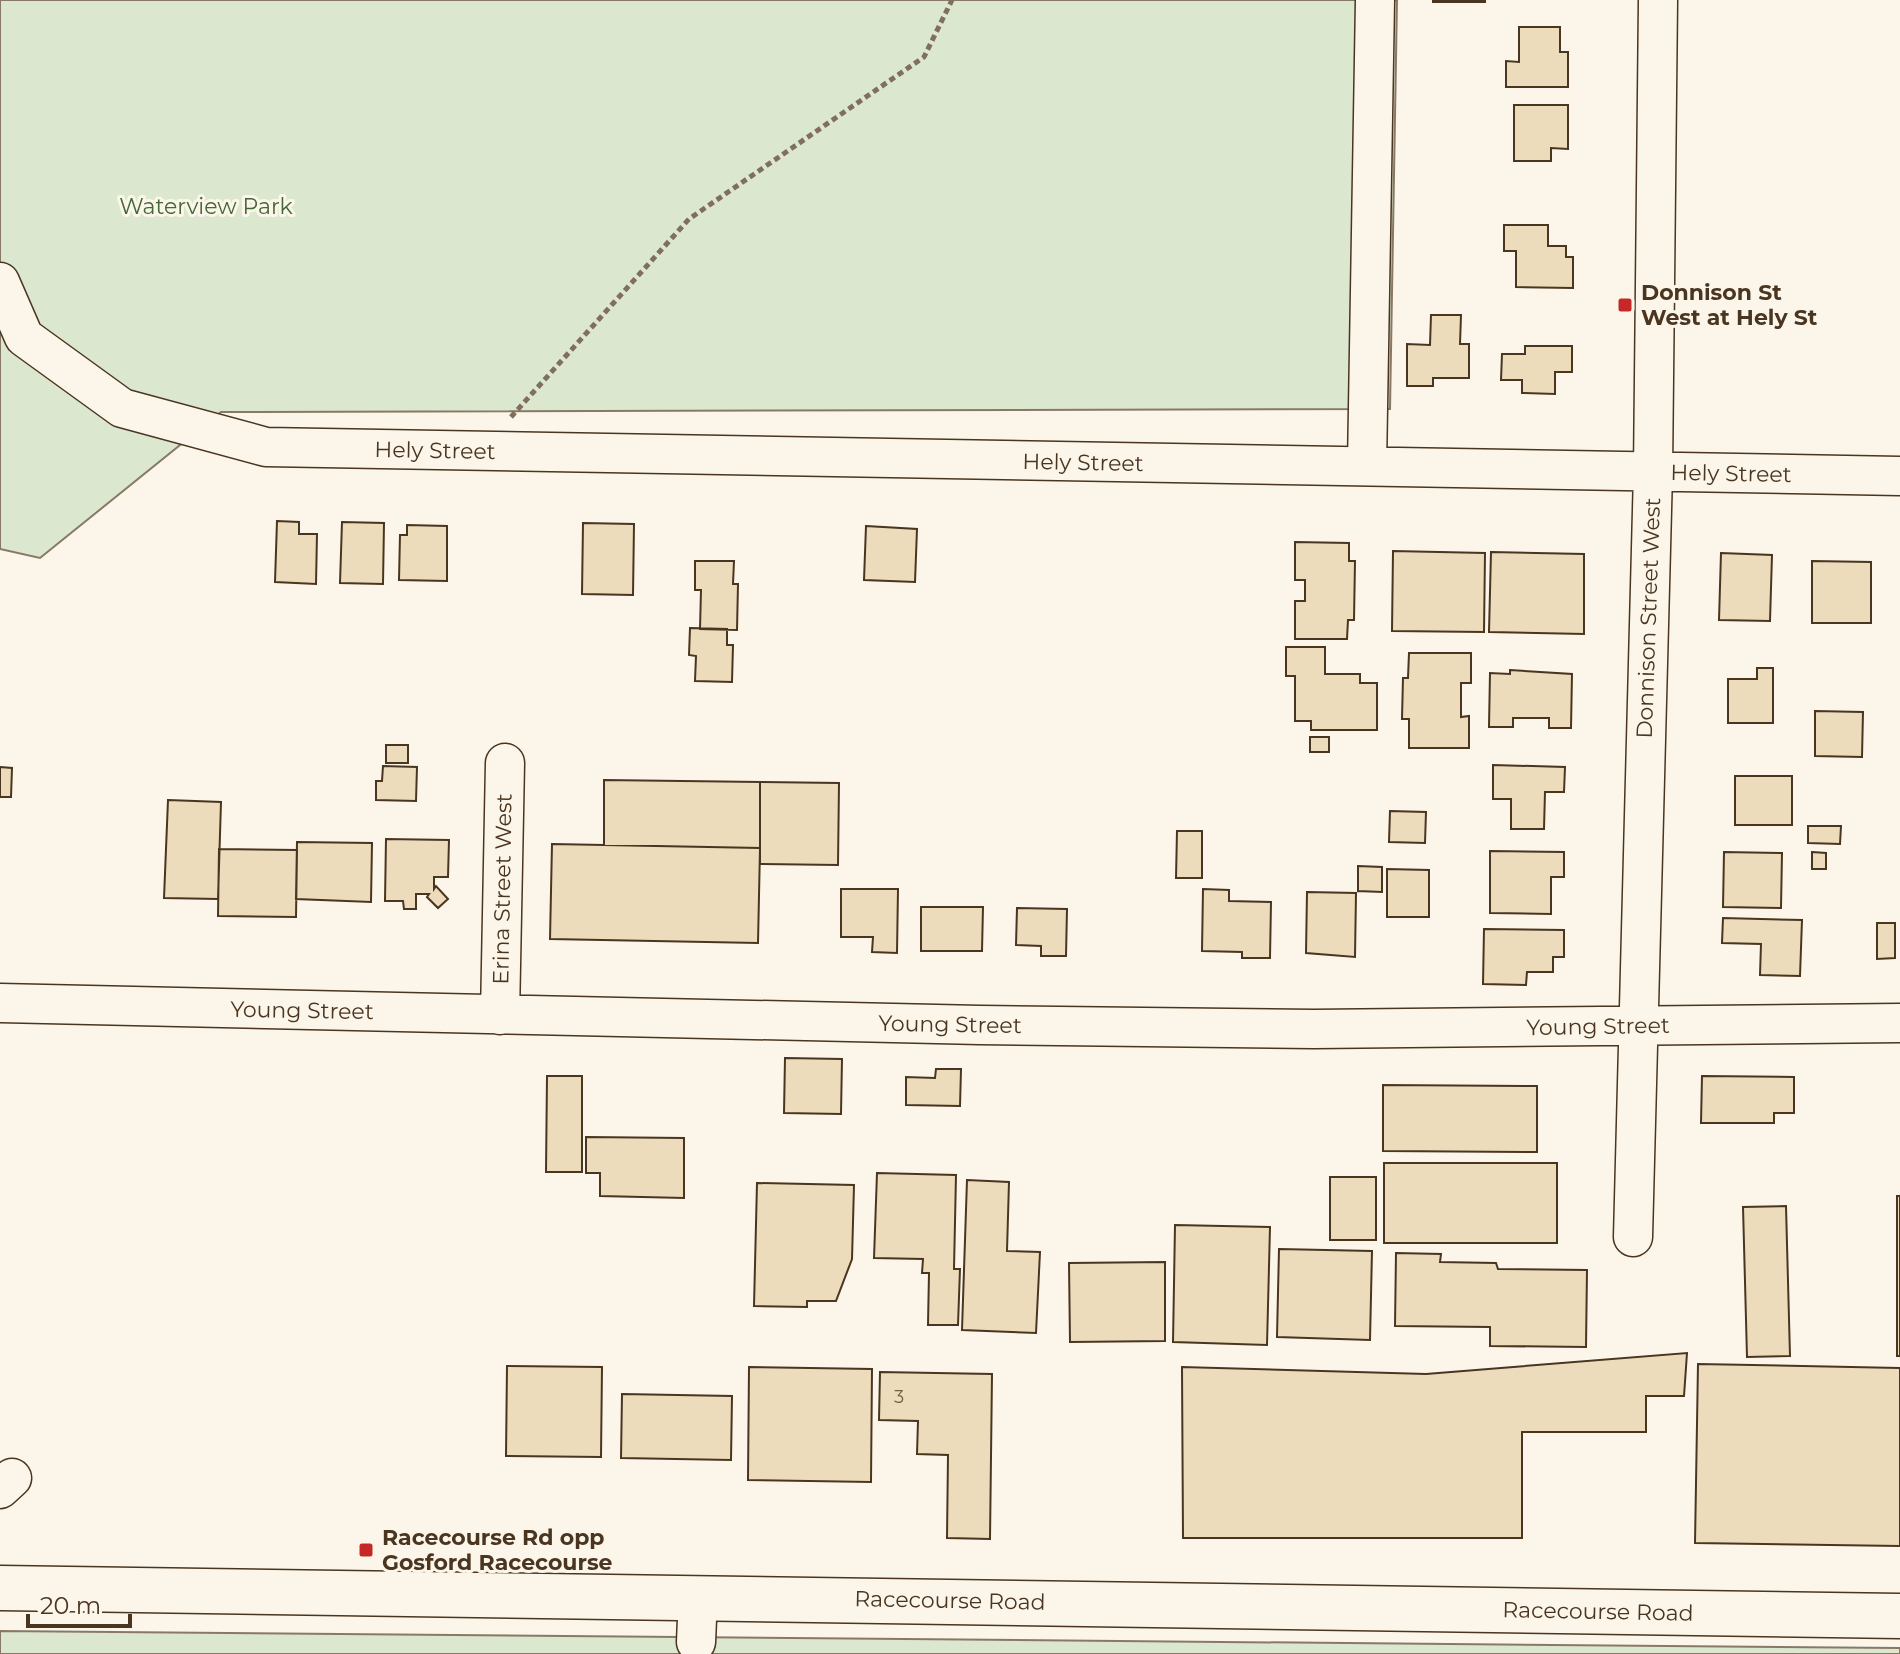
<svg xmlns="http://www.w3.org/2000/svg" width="1900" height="1654" viewBox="0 0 1900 1654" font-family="Montserrat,sans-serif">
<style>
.green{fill:#dce7d0;stroke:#887966;stroke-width:2}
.building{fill:#ecdcbc;stroke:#4a3520;stroke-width:2}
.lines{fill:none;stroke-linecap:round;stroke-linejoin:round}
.minor-casing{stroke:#4a3520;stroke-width:41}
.major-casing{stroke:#4a3520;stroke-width:47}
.path{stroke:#7f6f5c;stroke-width:5;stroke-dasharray:6 4;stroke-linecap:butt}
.minor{stroke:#fbf6e9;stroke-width:38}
.major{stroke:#fbf6e9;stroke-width:44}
.poi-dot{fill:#c62828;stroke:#fbf6e9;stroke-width:3}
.labels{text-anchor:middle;stroke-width:6;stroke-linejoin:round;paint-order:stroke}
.number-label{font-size:18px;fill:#725f47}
.park-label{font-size:22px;fill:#436837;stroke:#fbf6e9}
.poi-label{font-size:22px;font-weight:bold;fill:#4a3520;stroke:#fbf6e9;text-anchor:start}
.street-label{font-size:22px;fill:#4a3520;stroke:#fbf6e9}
</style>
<rect width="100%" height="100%" fill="#fbf6e9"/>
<path class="green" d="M0,0H1397L1390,409L221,412L40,558L0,549Z
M0,1631L1900,1648V1654H0Z"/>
<path class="building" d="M1433,0H1485V2H1433Z
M1519,27H1560V52H1568V87H1506V61L1519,62Z
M1514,105H1568V149L1551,148V161H1514Z
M1504,225H1548V246H1566V257H1573V288L1516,287V251H1504Z
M1431,315H1461L1460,344H1469V378H1433V386H1407V344L1430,345Z
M1525,346H1572V372H1555V394L1522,393V380H1501L1502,354H1525Z
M277,521L299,522V534H317L316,584L275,582Z
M342,522L384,523L383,584L340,583Z
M583,523L634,524L633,595L582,594Z
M407,525L447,526V581L399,580L400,535H407Z
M866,526L917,529L915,582L864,580Z
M1295,542L1349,543V561H1355L1354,620H1348L1347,639H1295V601H1305V580H1295Z
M1393,551L1485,553L1484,632L1392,631Z
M1491,552L1584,554V634L1489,632Z
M1721,553L1772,555L1770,621L1719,620Z
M695,561H734L733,584H738L737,630L700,629L701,590H695Z
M1812,561L1871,562V623H1812Z
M690,628L727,629V645H733L732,682L695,681L696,656L689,655Z
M1286,647H1325V674H1360V683H1377V730H1311V721H1295V676H1286Z
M1409,653H1471V683H1461V717L1469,716V748H1409V719H1402L1403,678H1408Z
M1757,668H1773V723H1728V679H1757Z
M1510,670L1572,674L1571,728H1549V718H1513V727H1489L1490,673L1510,674Z
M1815,711L1863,712L1862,757L1815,756Z
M1310,737H1329V752H1310Z
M386,745H408V763H386Z
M1493,765L1565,767L1564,792H1545L1544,829H1511V799H1493Z
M383,766L417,767L416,801L376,800V781H382Z
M0,767L12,768L11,797H0Z
M1735,776H1792V825H1735Z
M604,780L760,782V848L604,845Z
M760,782L839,783L838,865L760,864Z
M168,800L221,802L218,899L164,898Z
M1390,811L1426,812L1425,843L1389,842Z
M1808,826H1841L1840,844L1808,843Z
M1177,831H1202V878H1176Z
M386,839L449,840L448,877H434V889L436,886L448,899L438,908L427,897L429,894H416V909H404L403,901H385Z
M297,842L372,843L371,902L296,899Z
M552,844L760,848L758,943L550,939Z
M219,849L297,850L296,917L218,916Z
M1490,851L1564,852V877H1551V914L1490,913Z
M1724,852L1782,853L1781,908L1723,907Z
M1812,852L1826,853V869H1812Z
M1358,866L1382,867V892L1358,891Z
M1387,869L1429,870V917H1387Z
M841,889H898L897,953L872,952L873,937H841Z
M1203,889L1229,890V901L1271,902L1270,958H1242V952L1202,951Z
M1307,892L1356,893L1355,957L1306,953Z
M921,907H983L982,951H921Z
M1017,908L1067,909L1066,956H1041V946L1016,945Z
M1723,918L1802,920L1800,976L1760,975L1761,944L1722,943Z
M1877,923H1895V958L1877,959Z
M1484,929L1564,930V957H1553V972H1527L1526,985L1483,984Z
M785,1058L842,1059L841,1114L784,1113Z
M936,1069H961L960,1106L906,1105V1077L935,1078Z
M547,1076H582V1172H546Z
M1702,1076L1794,1077V1113H1774V1123H1701Z
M1383,1085L1537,1086V1152L1383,1151Z
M586,1137L684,1138V1198L600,1196V1173H586Z
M1384,1163H1557V1243H1384Z
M877,1173L956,1175L954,1269H960L958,1325H928L929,1273H922L923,1259L874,1258Z
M1330,1177H1376V1240H1330Z
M967,1180L1009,1182L1007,1251L1040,1252L1036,1333L962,1330Z
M757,1183L854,1185L852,1259L836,1301H807V1307L754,1306Z
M1897,1196H1900V1356H1897Z
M1786,1206L1790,1356L1747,1357L1743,1207Z
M1175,1225L1270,1227L1267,1345L1173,1342Z
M1279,1249L1372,1251L1370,1340L1277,1337Z
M1396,1253L1441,1254L1440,1262L1496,1263L1498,1269L1587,1270L1586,1347L1490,1346V1327L1395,1326Z
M1165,1262V1341L1070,1342L1069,1263Z
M1687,1353L1684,1396H1646V1432H1522V1538H1183L1182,1367L1426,1374Z
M1698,1364L1900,1368V1546L1695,1543Z
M507,1366L602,1367L601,1457L506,1456Z
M749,1367L872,1369L871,1482L748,1480Z
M880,1372L992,1374L990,1539L947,1538L948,1455L917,1454L918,1421L879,1420Z
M622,1394L732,1396L731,1460L621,1458Z"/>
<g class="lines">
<defs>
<path id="minor" d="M0,282L24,337L122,408L266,447L1900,476
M1367,466L1375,0
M0,1003L980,1025L1314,1029L1900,1023
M500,1015L505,763
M1633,1237L1653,472L1658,0
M0,1489L12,1478
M696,1642L698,1596"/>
<path id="major" d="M0,1588L1900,1616"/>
</defs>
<use href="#minor" class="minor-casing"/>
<use href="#major" class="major-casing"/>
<path class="path" d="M511,417L689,219L924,57L952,0"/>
<use href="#minor" class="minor"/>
<use href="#major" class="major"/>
</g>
<g class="poi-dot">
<rect x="1617" y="297" width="16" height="16" rx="4"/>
<rect x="358" y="1542" width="16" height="16" rx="4"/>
</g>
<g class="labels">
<g class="number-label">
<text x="899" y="1403">3</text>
</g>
<g class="park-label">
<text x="206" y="214">Waterview Park</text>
</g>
<g class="poi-label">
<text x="1641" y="300">Donnison St<tspan x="1641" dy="25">West at Hely St</tspan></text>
<text x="382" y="1545">Racecourse Rd opp<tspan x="382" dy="25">Gosford Racecourse</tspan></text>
</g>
<g class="street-label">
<text transform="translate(435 450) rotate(1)" y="8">Hely Street</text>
<text transform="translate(1083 462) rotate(1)" y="8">Hely Street</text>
<text transform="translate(1731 473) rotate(1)" y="8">Hely Street</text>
<text transform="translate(1648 618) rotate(-88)" y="8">Donnison Street West</text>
<text transform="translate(502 889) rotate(-89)" y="8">Erina Street West</text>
<text transform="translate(302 1010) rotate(1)" y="8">Young Street</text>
<text transform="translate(950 1024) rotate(1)" y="8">Young Street</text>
<text transform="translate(1598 1026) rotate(-1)" y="8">Young Street</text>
<text transform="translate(950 1600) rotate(1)" y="8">Racecourse Road</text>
<text transform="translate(1598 1611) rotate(1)" y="8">Racecourse Road</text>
</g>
</g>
<path d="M28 1614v12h102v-12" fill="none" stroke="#4a3520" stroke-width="4"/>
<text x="40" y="1614" font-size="24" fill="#4a3520" stroke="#fbf6e9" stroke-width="6" paint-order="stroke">20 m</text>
</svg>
